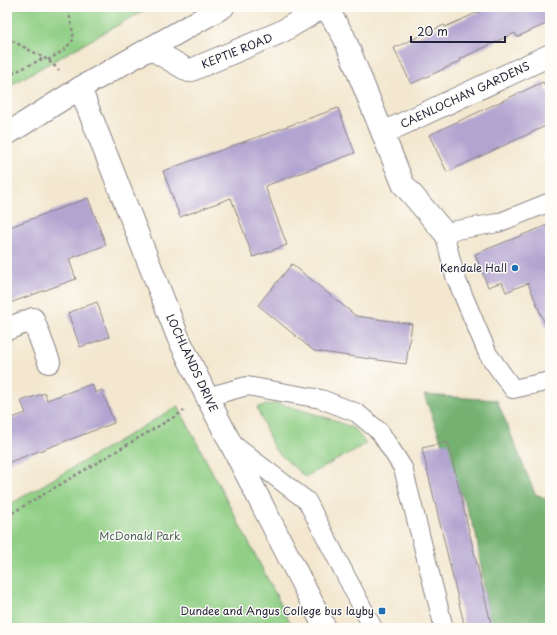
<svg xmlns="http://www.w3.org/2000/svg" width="557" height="635" viewBox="0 0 557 635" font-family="'Playpen Sans',sans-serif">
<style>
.green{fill:#90cf85;stroke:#597860}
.forest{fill:#74b272;stroke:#4b6a56}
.building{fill:#b2a4d0}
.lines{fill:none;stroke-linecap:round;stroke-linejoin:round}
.lane-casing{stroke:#8a8485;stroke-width:20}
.street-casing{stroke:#8a8485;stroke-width:24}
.secondary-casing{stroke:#8a8485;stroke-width:24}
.path{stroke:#8a8485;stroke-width:2.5;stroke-dasharray:3 3;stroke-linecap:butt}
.lane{stroke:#fff;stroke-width:18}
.street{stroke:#fff;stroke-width:22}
.secondary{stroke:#fff;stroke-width:22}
.poi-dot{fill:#1f6fb2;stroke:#fdfcf7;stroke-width:1.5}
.labels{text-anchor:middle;stroke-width:3;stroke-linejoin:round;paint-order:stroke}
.street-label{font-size:11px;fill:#22223b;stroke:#fdfcf7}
.poi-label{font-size:11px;fill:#22223b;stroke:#fdfcf7;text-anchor:end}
.park-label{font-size:11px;fill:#485f55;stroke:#fdfcf7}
</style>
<rect width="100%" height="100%" fill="#fdfcf7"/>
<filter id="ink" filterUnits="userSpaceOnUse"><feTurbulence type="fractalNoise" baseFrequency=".025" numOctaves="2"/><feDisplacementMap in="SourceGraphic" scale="8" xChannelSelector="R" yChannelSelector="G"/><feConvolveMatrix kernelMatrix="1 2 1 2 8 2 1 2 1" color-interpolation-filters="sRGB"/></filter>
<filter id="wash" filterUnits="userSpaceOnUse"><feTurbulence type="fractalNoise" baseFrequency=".012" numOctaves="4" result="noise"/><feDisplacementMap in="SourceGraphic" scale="16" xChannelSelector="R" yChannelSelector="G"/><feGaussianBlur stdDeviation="0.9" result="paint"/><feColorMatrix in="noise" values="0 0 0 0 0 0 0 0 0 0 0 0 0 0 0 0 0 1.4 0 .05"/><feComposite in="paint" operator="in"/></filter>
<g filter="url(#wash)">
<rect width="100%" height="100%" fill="#f3e7cf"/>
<path class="green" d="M7,7H150L7,87Z
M278,403L334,420L355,429L366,444L305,477L274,449L257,407Z
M178,406L293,628H7V506Z"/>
<path class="forest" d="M424,395L497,400L535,494L550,500V628H492L488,615L476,533Z"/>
<g id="blocks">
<path class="building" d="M490,7H550V22L517,37L515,33L460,59L461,61L411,84L394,48L444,25L445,27Z
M543,82L550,97V124L447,172L429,135Z
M338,108L355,153L265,186L287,245L253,257L231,198L180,217L163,171Z
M88,198L106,245L69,259L76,279L7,304V228Z
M550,224V333L549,334L528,283L506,292L502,282L488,287L475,254Z
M292,264L356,316L412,324L406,364L314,351L258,305Z
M97,302L109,337L80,347L68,313Z
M92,384L95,393L102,390L114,423L7,463V420L26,413L21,401L45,393L47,400Z
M448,442L492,628H465L422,448Z"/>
</g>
</g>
<g filter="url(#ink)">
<use href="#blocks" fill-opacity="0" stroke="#8a8485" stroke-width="1"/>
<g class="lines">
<defs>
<path id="lane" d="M550,202L498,223L444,232L455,276L488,354L513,389L550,381
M207,397L247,386L321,399L357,413L380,432L403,468L444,628
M231,443L307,501L373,628"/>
<path id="street" d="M326,7L344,37L403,184L444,232
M150,48L189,71L281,32L323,7
M80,88L178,337L207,397L325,628
M383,133L548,56
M7,329L33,319L49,362"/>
<path id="secondary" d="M7,134L80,88L223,7"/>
</defs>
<use href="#lane" class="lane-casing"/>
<use href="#street" class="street-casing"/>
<use href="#secondary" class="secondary-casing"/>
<path class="path" d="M7,38L48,60L59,70
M48,60L64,50L74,39L68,7
M7,76L44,58
M7,516L184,411"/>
<use href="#lane" class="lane"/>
<use href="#street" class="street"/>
<use href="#secondary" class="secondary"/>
</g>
</g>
<g class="poi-dot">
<circle cx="515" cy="268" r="4"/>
<rect x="378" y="607" width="8" height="8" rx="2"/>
</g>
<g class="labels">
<g class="street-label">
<text transform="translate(237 51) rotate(-22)" y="4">KEPTIE ROAD</text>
<text transform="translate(465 95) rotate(-25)" y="4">CAENLOCHAN GARDENS</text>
<text transform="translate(192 363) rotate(65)" y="4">LOCHLANDS DRIVE</text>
</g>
<g class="poi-label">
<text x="507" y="272">Kendale Hall</text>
<text x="374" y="615">Dundee and Angus College bus layby</text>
</g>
<g class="park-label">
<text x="140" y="540">McDonald Park</text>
</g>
</g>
<rect width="557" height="635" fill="none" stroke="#fdfcf7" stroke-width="24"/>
<path d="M411 36v6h94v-6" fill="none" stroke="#22223b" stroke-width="2"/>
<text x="417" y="36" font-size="12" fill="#22223b" stroke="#fdfcf7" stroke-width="3" paint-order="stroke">20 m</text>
</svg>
